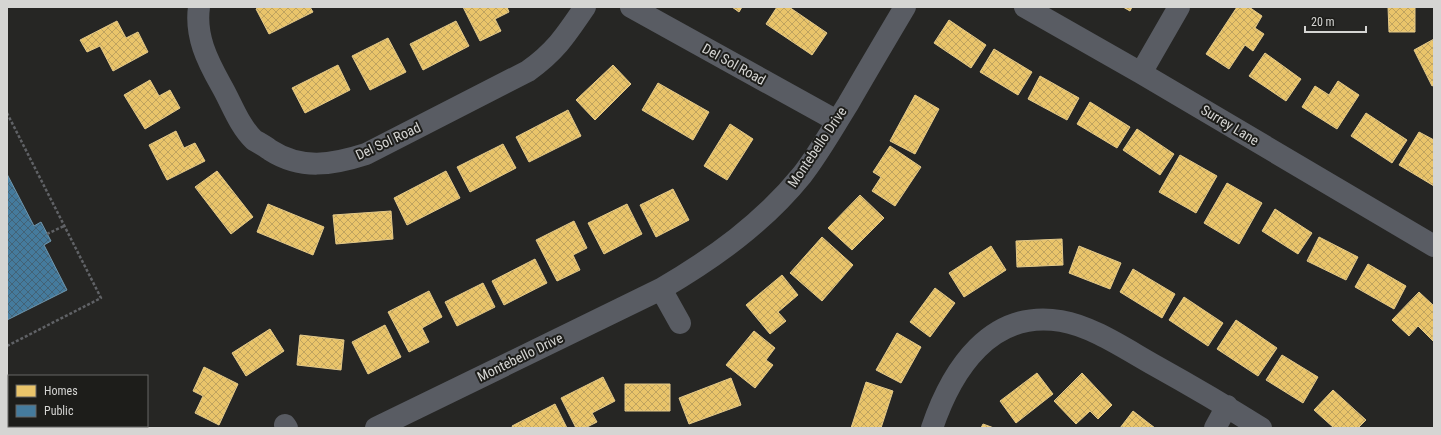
<svg xmlns="http://www.w3.org/2000/svg" width="1441" height="435" viewBox="0 0 1441 435" font-family="'Roboto Condensed',sans-serif">
<style>
.homes{fill:url(#homes-cross-hatch);stroke:#e3c98a}
.public{fill:url(#public-cross-hatch);stroke:#7096ad}
.lines{fill:none;stroke-linecap:round;stroke-linejoin:round}
.path{stroke:#606266;stroke-width:2.5;stroke-dasharray:3 2;stroke-linecap:butt}
.minor{stroke:#595c63;stroke-width:22}
.labels{text-anchor:middle;stroke-width:4;stroke-linejoin:round;paint-order:stroke}
.street-label{font-size:14px;fill:#d5d5d3;stroke:#1d1d1a}
</style>
<defs>
<pattern id="homes-cross-hatch" width="8" height="8" patternUnits="userSpaceOnUse"><rect width="8" height="8" fill="#e9c46a"/><path d="M0 0l8 8M0 8l8-8" fill="none" stroke="#bfa35f"/></pattern>
<pattern id="public-cross-hatch" width="8" height="8" patternUnits="userSpaceOnUse"><rect width="8" height="8" fill="#457b9d"/><path d="M0 0l8 8M0 8l8-8" fill="none" stroke="#436377"/></pattern>
</defs>
<rect width="100%" height="100%" fill="#262624"/>
<path class="homes" d="M259,7H310L313,12L269,34L256,9Z
M463,7H507L509,12L495,19L501,31L480,41Z
M732,7H742L739,12Z
M777,7H789L827,33L812,55L766,24Z
M1123,7H1132L1130,11Z
M1237,7H1249L1262,16L1255,28L1264,34L1253,51L1245,45L1229,69L1206,54Z
M1388,7H1415V32H1389Z
M949,20L986,45L971,68L934,43Z
M117,21L126,38L138,32L148,52L113,71L100,46L87,52L80,40Z
M456,21L469,46L423,70L410,44Z
M388,38L406,72L370,90L352,56Z
M1434,39V85L1432,86L1414,50Z
M994,49L1032,72L1018,95L980,72Z
M1265,53L1301,79L1286,101L1249,76Z
M338,65L350,90L305,113L292,88Z
M613,65L631,84L595,120L576,100Z
M1040,76L1079,98L1067,120L1028,99Z
M150,80L159,96L170,90L180,108L145,129L124,95Z
M1338,81L1359,95L1337,129L1302,107L1315,86L1329,95Z
M658,83L709,112L693,140L642,110Z
M915,95L939,109L915,154L890,141Z
M1090,102L1130,127L1117,148L1077,124Z
M568,110L581,136L529,162L516,137Z
M1366,113L1407,140L1392,163L1351,136Z
M730,124L753,139L727,180L704,166Z
M1137,129L1174,154L1160,175L1123,150Z
M176,131L184,148L195,143L205,161L167,180L149,145Z
M1419,132L1434,140V186L1399,165Z
M503,144L516,168L470,192L457,167Z
M890,146L921,167L895,206L872,191L881,177L873,172Z
M1180,155L1217,176L1196,213L1159,192Z
M217,171L253,217L231,234L195,187Z
M446,171L460,198L407,225L394,198Z
M1227,183L1262,203L1239,244L1204,223Z
M673,189L689,220L656,237L640,205Z
M860,195L884,218L852,250L828,228Z
M268,204L324,227L313,255L257,232Z
M627,204L642,234L604,254L588,223Z
M1275,209L1312,233L1298,254L1262,231Z
M391,211L393,239L336,244L333,215Z
M574,221L587,248L573,255L580,270L557,281L536,240Z
M822,237L853,265L822,301L790,273Z
M1319,237L1358,257L1346,280L1307,261Z
M1062,239L1063,265L1017,267L1016,241Z
M991,246L1006,270L964,297L949,273Z
M1079,246L1121,263L1110,289L1069,273Z
M535,259L547,283L504,305L492,281Z
M1368,264L1406,286L1394,309L1355,287Z
M1133,269L1175,294L1162,318L1120,292Z
M782,275L798,295L778,312L786,321L770,334L746,305Z
M483,283L495,307L457,326L445,302Z
M935,288L955,303L930,337L910,322Z
M429,291L442,317L422,328L429,342L409,352L388,312Z
M1419,292L1434,306L1433,341L1418,326L1409,336L1392,320Z
M1184,297L1223,323L1208,346L1169,320Z
M1236,320L1277,348L1258,376L1217,349Z
M385,325L401,357L368,374L352,342Z
M270,329L284,351L246,376L232,353Z
M754,331L775,348L766,360L773,365L755,388L726,365Z
M897,333L921,347L901,383L876,370Z
M300,335L344,340L341,370L297,365Z
M1282,355L1318,377L1303,403L1266,380Z
M204,367L238,384L219,425L195,413L203,396L193,391Z
M1037,373L1053,394L1016,423L1000,401Z
M1082,373L1112,405L1098,419L1090,411L1076,424L1054,401Z
M603,377L615,401L592,413L597,422L585,428H576L561,398Z
M731,378L741,405L689,424L679,398Z
M866,382L893,391L881,428H851Z
M625,384H670V411H625Z
M1333,390L1366,420L1358,428H1334L1314,410Z
M555,404L567,428H513L512,426Z
M1133,411L1155,428H1120Z
M983,424L994,428H981Z"/>
<path class="public" d="M7,174L34,226L41,222L51,241L44,245L67,290L7,320Z"/>
<g class="lines">
<path class="path" d="M7,113L101,298L7,346
M47,234L64,226"/>
<path class="minor" d="M199,7C195,36 207,60 221,85C231,102 239,126 254,140C259,143 265,146 270,150C301,170 332,165 366,154L528,71C556,51 566,35 585,7
M631,7L837,121
M1025,7L1141,73L1434,246
M1141,73L1179,7
M661,289L680,323
M285,425L287,428
M376,428L661,289C714,258 763,223 802,175C819,153 833,128 848,104C867,71 886,39 905,7
M932,428C952,369 991,309 1061,321C1092,326 1127,350 1154,365C1190,385 1226,406 1261,428
M1215,428L1227,406"/>
</g>
<g class="labels">
<g class="street-label">
<text transform="translate(734 64) rotate(29)" y="5">Del Sol Road</text>
<text transform="translate(1230 125) rotate(31)" y="5">Surrey Lane</text>
<text transform="translate(388 141) rotate(-25)" y="5">Del Sol Road</text>
<text transform="translate(817 147) rotate(-56)" y="5">Montebello Drive</text>
<text transform="translate(520 357) rotate(-26)" y="5">Montebello Drive</text>
</g>
</g>
<rect width="1441" height="435" fill="none" stroke="#d5d5d3" stroke-width="16"/>
<rect x="8" y="375" width="140" height="52" fill="#1d1d1a" stroke="#676764"/>
<rect x="16" y="385" width="20" height="12" fill="#e9c46a" stroke="#676764"/>
<text x="44" y="395" font-size="12" fill="#d5d5d3">Homes</text>
<rect x="16" y="405" width="20" height="12" fill="#457b9d" stroke="#676764"/>
<text x="44" y="415" font-size="12" fill="#d5d5d3">Public</text>
<path d="M1305 26v6h61v-6" fill="none" stroke="#d5d5d3" stroke-width="2"/>
<text x="1311" y="26" font-size="12" fill="#d5d5d3" stroke="#1d1d1a" stroke-width="3" paint-order="stroke">20 m</text>
</svg>
